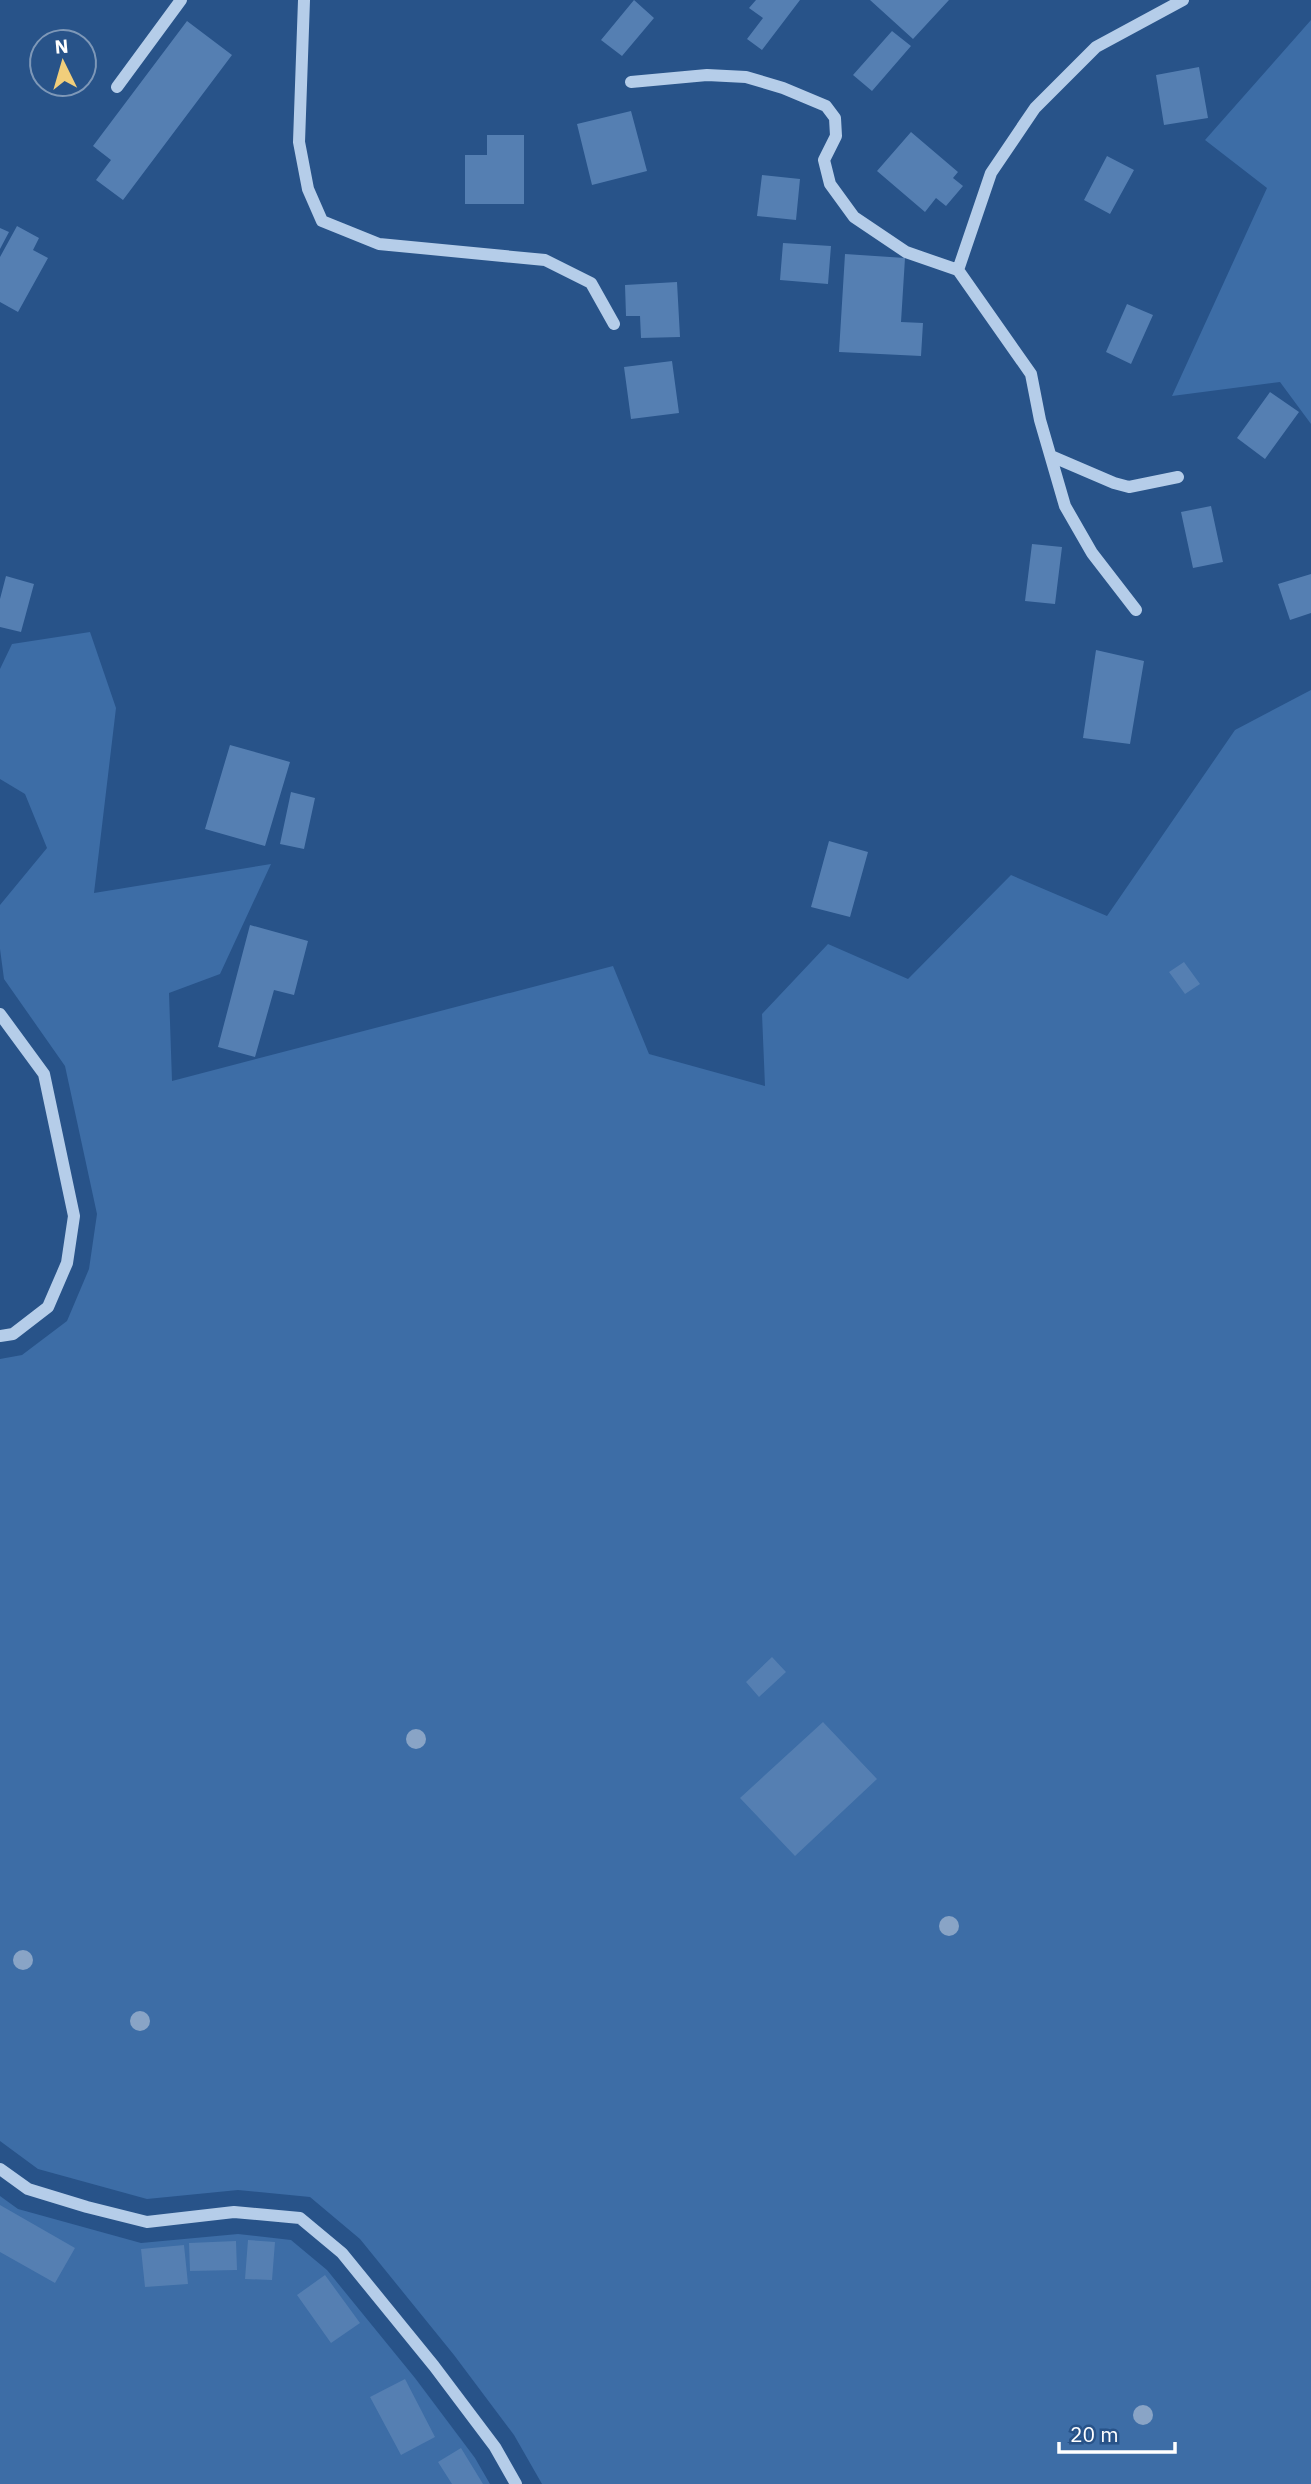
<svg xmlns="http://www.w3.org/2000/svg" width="1311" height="2484" viewBox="0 0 1311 2484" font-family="'IBM Plex Sans',sans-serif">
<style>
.green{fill:#3d6da6}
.building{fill:#557fb2}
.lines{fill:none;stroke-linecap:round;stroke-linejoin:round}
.minor{stroke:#b5cde9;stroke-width:12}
.tree{fill:#89a4c6}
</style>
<rect width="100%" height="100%" fill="#285389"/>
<path class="green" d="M1311,20V424L1280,382L1172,396L1267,188L1205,140Z
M90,632L116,708L94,893L271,864L220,974L169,993L172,1081L613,966L649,1054L765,1086L762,1014L828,944L908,979L1011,875L1107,916L1235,730L1311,690V2484H542L514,2435L454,2355L360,2239L310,2197L238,2190L147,2199L38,2169L0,2141V1359L22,1355L67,1321L89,1269L97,1214L65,1066L4,979L0,949V905L47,848L25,794L0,779V669L12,644Z
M0,2196L18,2209L141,2243L238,2234L291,2240L327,2270L415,2378L475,2458L490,2484H0Z"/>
<path class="building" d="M634,0L654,18L622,56L601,40Z
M756,0H800L762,50L747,39L763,18L749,8Z
M870,0H949L913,39Z
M187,21L232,55L123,200L96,180L111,160L93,146Z
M892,31L911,46L872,91L853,75Z
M1199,67L1208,118L1164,125L1156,75Z
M631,111L647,171L592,185L577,124Z
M911,132L958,172L953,178L963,186L946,206L936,198L925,212L877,171Z
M487,135H524V204H465V155H487Z
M1107,156L1134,170L1110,214L1084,200Z
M762,175L800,179L796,220L757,216Z
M17,226L39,238L33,250L48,258L18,312L0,302V257Z
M0,228L9,232L0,249Z
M783,243L831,246L828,284L780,280Z
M845,254L905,258L901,322L923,323L921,356L839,352Z
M677,282L680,337L641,338L640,316H626L625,285Z
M1127,304L1153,315L1131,364L1106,352Z
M672,361L679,413L631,419L624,367Z
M1270,392L1299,412L1265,459L1237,438Z
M1211,506L1223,562L1193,568L1181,512Z
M1032,544L1062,547L1055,604L1025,601Z
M1311,574V613L1290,620L1278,584Z
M6,576L34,584L21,632L0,627V599Z
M1096,650L1144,661L1130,744L1083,738Z
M230,745L290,762L265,846L205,829Z
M291,792L315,798L304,849L280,844Z
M829,841L868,852L850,917L811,907Z
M250,925L308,941L294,995L274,990L255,1057L218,1047Z
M1184,962L1200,984L1185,994L1169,972Z
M772,1657L786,1672L759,1697L746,1682Z
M823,1722L877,1779L795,1856L740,1798Z
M0,2205L75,2248L55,2283L0,2252Z
M248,2240L275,2242L272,2280L245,2279Z
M236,2241L237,2270L190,2271L189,2243Z
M184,2245L188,2284L145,2287L141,2249Z
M325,2275L360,2323L331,2343L297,2295Z
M405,2379L435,2437L401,2455L370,2397Z
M461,2448L483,2484H452L438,2462Z"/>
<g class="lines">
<path class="minor" d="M304,0L299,142L308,189L322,221L379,244L545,260L591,283L614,324
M631,82L707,75L746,77L783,88L826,106L835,118L836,136L824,160L830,184L854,217L906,252L958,270L1031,374L1040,420L1065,506L1092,553L1136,610
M117,87L181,0
M958,270L991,173L1035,108L1096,47L1183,0
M1051,456L1114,483L1129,487L1178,477
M0,1014L44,1074L74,1216L67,1263L48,1307L13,1334L0,1336
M0,2169L28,2189L87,2207L147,2222L234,2212L300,2218L342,2253L434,2366L495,2447L516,2484"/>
</g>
<g class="tree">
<circle cx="416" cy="1739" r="10"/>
<circle cx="949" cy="1926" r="10"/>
<circle cx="23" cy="1960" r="10"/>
<circle cx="140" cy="2021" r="10"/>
<circle cx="1143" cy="2415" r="10"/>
</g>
<g transform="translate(63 63) rotate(355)"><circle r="33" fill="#285389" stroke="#7e98b8" stroke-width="2"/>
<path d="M0-5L12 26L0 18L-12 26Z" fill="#f1ce7b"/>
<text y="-10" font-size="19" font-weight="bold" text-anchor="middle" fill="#ffffff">N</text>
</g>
<path d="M1059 2442v10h116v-10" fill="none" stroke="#ffffff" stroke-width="3.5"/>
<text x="1070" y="2442" font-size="21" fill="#ffffff" stroke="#285389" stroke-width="5" paint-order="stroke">20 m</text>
</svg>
